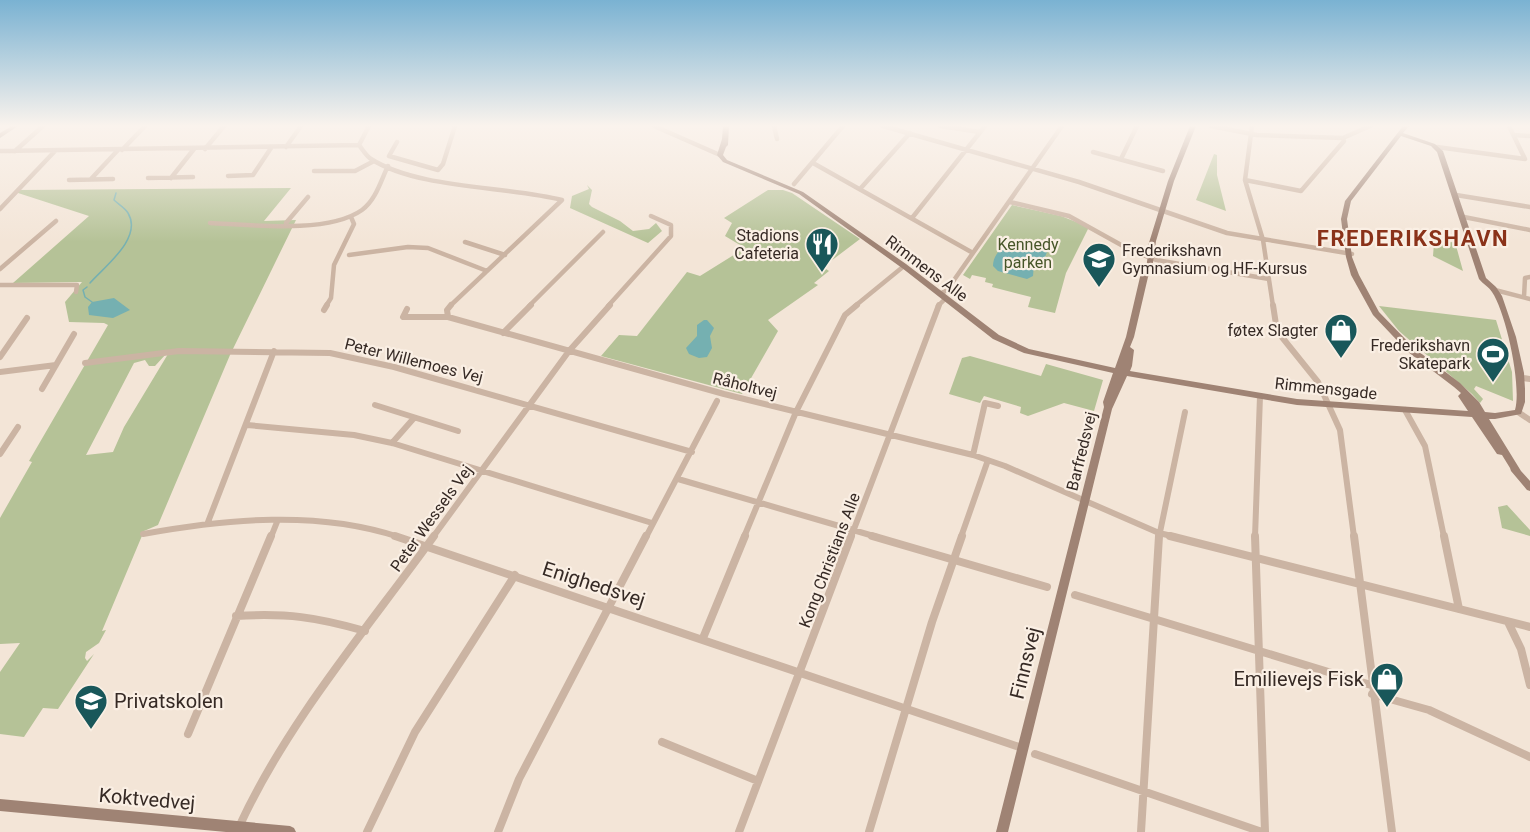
<svg xmlns="http://www.w3.org/2000/svg" width="1530" height="832" viewBox="0 0 1530 832" font-family="Roboto,sans-serif">
<style>
.green{fill:#b5c297;fill-rule:evenodd}
.water{fill:#75b0b1}
.lines{fill:none;stroke-linecap:round;stroke-linejoin:round}
.stream{stroke:#75b0b1;stroke-width:1.5}
.street-far2{stroke:#cbb4a3;stroke-width:4.5}
.street-far1{stroke:#cbb4a3;stroke-width:6}
.street{stroke:#cbb4a3;stroke-width:8}
.secondary{fill:#9f8374;fill-rule:evenodd}
.labels{text-anchor:middle;stroke-width:4.5;stroke-linejoin:round;paint-order:stroke}
.poi-label{font-size:16px;fill:#362a25;stroke:#faefe4;text-anchor:end}
.park-label{font-size:16px;fill:#465528;stroke:#faefe4}
.street-label{font-size:16px;fill:#362a25;stroke:#faefe4}
.near-street-label{font-size:20px;fill:#362a25;stroke:#faefe4}
.near-poi-label{font-size:20px;fill:#362a25;stroke:#faefe4;text-anchor:end}
.district-label{font-size:22px;font-weight:bold;letter-spacing:1.5px;fill:#8a3219;stroke:#faefe4}
</style>
<rect width="100%" height="100%" fill="#f3e5d7"/>
<path class="green" d="M1214,154L1217,155V175L1226,211L1196,200Z
M587,185L592,190L589,204L592,207L620,221L633,231L649,229L656,223L662,231L648,243L570,208L572,196L589,189Z
M291,188L264,221L296,220L230,355L158,525L144,531L102,631L106,630L99,643L86,652L85,658L87,661L94,654L58,709L43,708L24,737L0,734V672L20,643L0,644V518L32,462L29,461L108,325L104,323L69,322L65,302L82,282L13,283L89,216L15,192L18,190ZM166,354H168L124,427L113,452L86,455L134,363L145,360L149,366H155Z
M768,190H783L792,193L860,239L823,267L829,271L814,283L818,285L768,320L778,331L742,394L601,356L619,335L637,336L687,272L700,276L745,248L725,236L732,223L724,218Z
M1012,205L1061,216L1089,227L1066,273L1055,313L1028,307L1031,297L992,287L993,284L985,282L986,278L972,275L970,279L963,275Z
M1455,242L1463,271L1433,256L1434,243Z
M1379,306L1496,320L1512,372L1513,401L1476,386L1474,389L1483,399L1480,403L1472,394L1399,331Z
M970,356L1041,376L1046,364L1103,380L1094,411L1064,403L1028,416L1020,413L1021,407L984,396L980,403L949,394L962,358Z
M1507,505L1530,530V536L1502,528L1498,507Z"/>
<path class="water" d="M1016,242L1036,245L1047,252L1045,257L1034,264L1033,276L1027,279L998,271L993,266C993,253 1004,245 1016,242Z
M114,298L130,310L113,318L89,315L88,307L92,302Z
M704,320H707L714,328L710,336L712,348L707,357L699,358L689,354L686,348L697,336V325Z"/>
<g class="lines">
<path class="stream" d="M90,283C105,266 143,238 128,213C125,208 118,204 114,200L116,193
M87,287L83,290L85,297L92,302"/>
<path class="street-far2" d="M369,126L359,145C363,150 366,156 371,159C418,189 506,186 562,200L450,306
M654,126L720,155
M774,126L777,139
M883,126L1079,182L1227,233L1352,254
M940,126L980,132
M1211,126L1257,135L1343,138L1370,126
M1252,126L1245,180L1263,240L1273,306
M1509,126L1525,159
M1513,135L1530,136
M397,142L389,156L438,170L443,164L455,126
M286,147L301,126
M1437,147L1525,159
M205,149L224,126
M122,150L145,126
M0,151L359,145
M15,151L43,126
M1093,152L1163,171
M1121,159L1137,126
M813,163L973,253
M314,171H355L374,161
M228,176L253,175L271,148
M148,178L193,177
M171,178L194,149
M91,179L118,150
M69,180L113,179
M1245,180L1301,191L1344,141L1343,138
M794,184L843,126
M860,189L910,133
M1456,195L1530,207
M1010,202L1069,216L1132,251L1156,260L1269,279
M0,209L55,151
M1464,217L1530,230
M912,218L985,126
M210,223C251,225 328,234 362,210C376,200 381,180 388,166
M286,223L308,197
M465,242L505,255
M349,255L408,247L428,248L487,271
M0,269L56,221
M0,285H77L76,292
M1495,290L1530,299
M940,294L947,290L1062,126
M1524,297L1525,278L1530,277
M326,306L331,298L334,265L354,224L351,217
M529,306L603,232
M608,306L671,236V225L651,216
M855,306L904,266
M938,306L945,299"/>
<path class="street-far1" d="M1273,305L1277,331L1318,382L1340,430L1354,537
M407,309L403,317H448L724,394L973,455L1005,466L1159,533L1176,537
M324,310L327,305
M448,317L447,310L451,305
M503,333L531,305
M0,357L27,318
M85,363L179,351L330,353L394,367L692,452
M0,372L56,365
M1523,378L1530,379
M42,389L74,334
M375,405L458,431
M1405,410L1425,446L1444,537
M1518,412L1530,420
M247,425L354,435L392,443L652,523
M392,443L414,418
M0,454L18,427
M973,455L985,403L998,406
M678,479L877,537
M208,522L274,351
M143,534C226,519 318,510 399,537
M271,537L277,522
M433,537L569,351L610,305
M646,537L717,401
M744,537L796,412L845,315L857,305
M851,537L939,305
M961,537L988,460
M1159,537L1185,412
M1255,537L1260,396"/>
<path class="street" d="M395,536L1022,748
M872,536L1047,587
M1170,536L1530,627
M1255,536L1265,832
M1354,536L1392,832
M1444,536L1459,609
M1075,595L1371,685
M236,616C287,613 316,617 365,631
M1508,622L1521,649L1530,685
M703,638L745,536
M1372,694L1429,710L1530,757
M188,734L271,536
M662,742L758,781
M1035,754L1262,832
M239,827C287,722 367,629 434,536
M367,832L415,732L515,575
M498,832L519,779L646,536
M739,832L851,536
M869,832L932,622L962,536
M1141,832L1159,536"/>
<path class="secondary" d="M12,126H18L0,138V133Z
M723,126H729L728,145L726,147L723,155L727,160L803,192L906,264L999,335L1029,349L1115,368L1126,337L1140,277L1146,269L1149,247L1148,246L1168,181L1190,126H1196L1174,181L1156,241L1152,269L1148,277L1134,337L1130,347L1134,350L1132,366L1130,371L1297,399L1468,411L1458,396L1461,393L1454,387L1408,352L1373,315L1351,275L1346,257L1341,219L1345,201L1403,126H1409L1403,133L1435,144L1443,151L1486,278L1496,287L1502,296L1516,337L1524,373L1525,389V402L1521,414L1495,419H1489L1521,471L1530,481V491L1527,490L1511,471L1510,468L1502,455L1497,454L1472,417L1297,405L1127,376L1112,409L1008,832H996L1104,407L1103,402L1113,373L1024,353L993,339L902,268L799,194L723,162L717,155L722,139ZM1401,136L1431,146L1437,152L1479,279C1483,284 1489,287 1492,292C1506,312 1522,387 1515,410L1495,413L1485,412L1479,402L1460,383L1414,348L1379,312L1359,275L1352,257L1347,219L1351,201Z
M0,799L290,826L294,828L296,832H226L0,811Z"/>
</g>
<linearGradient id="sky" x2="0" y2="1"><stop stop-color="#7ab2d2"/><stop offset="0.52" stop-color="#faf3ed"/><stop offset="1" stop-color="#faf3ed" stop-opacity="0"/></linearGradient>
<rect width="1530" height="242" fill="url(#sky)"/>
<defs>
<symbol id="restaurant-pin" viewBox="-11 -11 22 30"><path d="M0 17L-7.5 6A9.5 9.5 0 1 1 7.5 6Z" fill="#19575a" stroke="#faefe4"/><path d="M-5-6h1v4h1v-4h1v4h1v-4h1v5L-1.5 .5V6h-2V.5L-5-1ZM5-6V6H3V1.5H1.5Q1.5-4 5-6Z" fill="#fff"/></symbol>
<symbol id="school-pin" viewBox="-11 -11 22 30"><path d="M0 17L-7.5 6A9.5 9.5 0 1 1 7.5 6Z" fill="#19575a" stroke="#faefe4"/><path d="M0-5L7-2L0 1L-7-2ZM-4 1L0 2.5L4 1V4Q0 6-4 4Z" fill="#fff"/></symbol>
<symbol id="shop-pin" viewBox="-11 -11 22 30"><path d="M0 17L-7.5 6A9.5 9.5 0 1 1 7.5 6Z" fill="#19575a" stroke="#faefe4"/><path d="M-5-2.5h2.3a2.7 3.5 0 0 1 5.4 0H5L5.5 6h-11ZM-1.5-2.5h3a1.5 2.3 0 0 0-3 0Z" fill="#fff"/></symbol>
<symbol id="stadium-pin" viewBox="-11 -11 22 30"><path d="M0 17L-7.5 6A9.5 9.5 0 1 1 7.5 6Z" fill="#19575a" stroke="#faefe4"/><path d="M0-5a6.5 5 0 1 0 0 10a6.5 5 0 1 0 0-10ZM-3.5-1.8h7v3.6h-7Z" fill="#fff"/></symbol>
</defs>
<g fill-rule="evenodd">
<use href="#restaurant-pin" x="803" y="225" width="38" height="52"/>
<use href="#school-pin" x="1080" y="240" width="38" height="52"/>
<use href="#shop-pin" x="1322" y="311" width="38" height="52"/>
<use href="#stadium-pin" x="1474" y="335" width="38" height="52"/>
<use href="#shop-pin" x="1368" y="660" width="38" height="52"/>
<use href="#school-pin" x="72" y="682" width="38" height="52"/>
</g>
<g class="labels">
<g class="poi-label">
<text x="799" y="241">Stadions<tspan x="799" dy="18">Cafeteria</tspan></text>
<text x="1122" y="256" text-anchor="start">Frederikshavn<tspan x="1122" dy="18">Gymnasium og HF-Kursus</tspan></text>
<text x="1318" y="336">føtex Slagter</text>
<text x="1470" y="351">Frederikshavn<tspan x="1470" dy="18">Skatepark</tspan></text>
</g>
<g class="park-label">
<text x="1028" y="250">Kennedy<tspan x="1028" dy="18">parken</tspan></text>
</g>
<g class="street-label">
<text transform="translate(927 268) rotate(37)" y="6">Rimmens Alle</text>
<text transform="translate(414 360) rotate(14)" y="6">Peter Willemoes Vej</text>
<text transform="translate(745 385) rotate(14)" y="6">Råholtvej</text>
<text transform="translate(1326 388) rotate(6)" y="6">Rimmensgade</text>
<text transform="translate(1081 451) rotate(-76)" y="6">Barfredsvej</text>
<text transform="translate(431 518) rotate(-54)" y="6">Peter Wessels Vej</text>
<text transform="translate(829 560) rotate(-69)" y="6">Kong Christians Alle</text>
</g>
<g class="near-street-label">
<text transform="translate(594 584) rotate(18)" y="7">Enighedsvej</text>
<text transform="translate(1025 663) rotate(-76)" y="7">Finnsvej</text>
<text transform="translate(147 799) rotate(5)" y="7">Koktvedvej</text>
</g>
<g class="near-poi-label">
<text x="1364" y="686">Emilievejs Fisk</text>
<text x="114" y="708" text-anchor="start">Privatskolen</text>
</g>
<g class="district-label">
<text x="1413" y="246">FREDERIKSHAVN</text>
</g>
</g>
</svg>
